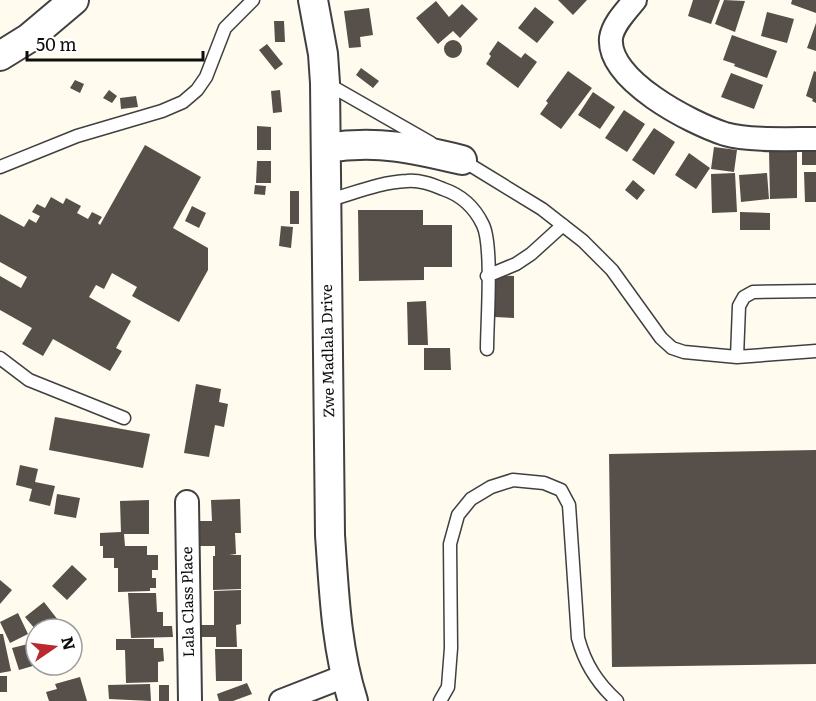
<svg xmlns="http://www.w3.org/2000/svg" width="816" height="701" viewBox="0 0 816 701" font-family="Literata,serif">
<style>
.building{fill:#564f4a}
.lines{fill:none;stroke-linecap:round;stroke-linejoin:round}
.service-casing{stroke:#404040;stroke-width:15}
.minor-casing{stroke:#404040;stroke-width:26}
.tertiary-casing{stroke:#404040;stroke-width:32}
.service{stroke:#fff;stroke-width:12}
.minor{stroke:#fff;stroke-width:22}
.tertiary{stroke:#fff;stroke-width:28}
.labels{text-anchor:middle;stroke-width:6;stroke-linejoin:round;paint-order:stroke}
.street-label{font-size:15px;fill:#0d0d0d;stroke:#fff}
</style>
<rect width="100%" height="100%" fill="#fffbee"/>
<path class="building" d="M558,0H587L573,15Z
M693,0H720L711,24L688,16Z
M724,0L745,1L735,32L715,24Z
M792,0H816V13L791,4Z
M436,1L449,17L462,4L478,19L460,38L453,31L438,44L416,18Z
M535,7L554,22L537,43L518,28Z
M369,8L373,35L360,37L361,47L349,48L344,11Z
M767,12L794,19L787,43L761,36Z
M274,21H284L285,42H275Z
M816,23V51L807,48Z
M732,35L777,51L767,78L734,66L735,64L723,60Z
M444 49a9 9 0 1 1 18 0a9 9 0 1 1-18 0Z
M498,41L521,58L525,53L537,62L518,88L486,64L491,56L489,54Z
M267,44L283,64L275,70L259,50Z
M361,68L379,81L373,88L356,75Z
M568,71L592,88L561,129L540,114L548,103L546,101Z
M814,71L816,72V103L812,101L813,99L806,96Z
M731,73L763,85L754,109L721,97Z
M75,80L84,84L80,93L70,88Z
M109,90L117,96L112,103L103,98Z
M280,90L282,112L273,113L271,91Z
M593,92L615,107L600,129L578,115Z
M136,96L138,107L121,109L120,98Z
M624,110L645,124L627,152L605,138Z
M257,126L271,127V150H257Z
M654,128L675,142L654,175L632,160Z
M145,145L201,177L173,228L208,248V270L179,322L132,296L137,287L112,273L104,289L96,285L89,297L131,321L116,348L122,351L110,371L53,339L43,356L22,344L32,328L0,310V276L21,288L27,277L0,262V214L24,227L29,219L36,223L40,216L32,212L37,204L45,208L51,197L63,204L66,198L81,206L77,213L88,219L92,212L102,217L98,223L100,225Z
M714,147L737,150L734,172L711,169Z
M802,148H816V165H802Z
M797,149V198L770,199L769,150Z
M689,153L710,168L696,189L675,175Z
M257,161H271V183H256Z
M804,172H816V202H805Z
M735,173L737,212L712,213L711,174Z
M767,173L769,199L741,202L739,175Z
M633,180L645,190L637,200L625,190Z
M255,185L266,186L265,195L254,194Z
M290,191H299V224H290Z
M192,206L206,213L199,228L185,221Z
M358,210H423V225H452V267H424V280L359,281Z
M740,212L770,213V230H740Z
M281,226L293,227L291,248L279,246Z
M495,275L514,276V318L495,317Z
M426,301L428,345H408L407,302Z
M424,348H450L451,370H424Z
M196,384L221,389L219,402L228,404L224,427L215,425L209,457L184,453Z
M55,417L150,434L143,468L49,450Z
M816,450V664L612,667L609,454Z
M20,465L38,469L35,482L55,486L50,506L29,501L32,489L16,485Z
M57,494L80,498L76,518L54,514Z
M240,499L241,533H235L236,554L229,555H241V589L213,590V556H215V546H197L198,521H212L211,500Z
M149,500V534H124L125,546H147V555H158V570H152V578H156V588H150V591L118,592V568H114V558H103V546H100V533L121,532L120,501Z
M72,565L87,579L67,600L52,586Z
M0,580L12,590L0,604Z
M241,590V624L236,625L237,647H216V637H199V625H214V591Z
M128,593H156L157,612H163V626H172L173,637L131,638Z
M44,602L65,629H35L25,617Z
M18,613L28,634L10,643L0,622Z
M0,634H3L11,671L0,673Z
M116,639H154V648H163L164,661L158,662V682L126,683L125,650H116Z
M32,643L36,665L19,670L12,648Z
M215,649H242V681H216Z
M0,676H7V692H0Z
M80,677L87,701H49L46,692L57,689L55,684Z
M247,683L252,694L233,701H219L217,694Z
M150,684L151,701L109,699L108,685Z
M159,685H169V701H159Z"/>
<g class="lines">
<defs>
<path id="service" d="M326,83L431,143
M462,160L542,209L583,241L612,270L661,338L672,348L684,352L737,357L816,351
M0,167L77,136L162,111L183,102L197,90L206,77L225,28L253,0
M326,201C352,194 380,182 407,181C420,180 431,184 443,189C461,195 475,208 483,225C493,246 487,323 487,349
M487,276L516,264L531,254L563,225
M737,357L739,306L744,297L753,292L816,291
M0,358L29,380L124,418
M440,701L448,687L451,648L450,544L458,515L471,499L491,487L513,480L544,483L561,490L569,505L578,638C585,664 597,683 617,701"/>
<path id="minor" d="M635,0C626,11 613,24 611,38C607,80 691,123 725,134C749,141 791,139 816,139
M187,502L190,701
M281,701L345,676"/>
<path id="tertiary" d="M313,0L323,54L325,83L330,535C334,591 336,648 353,701
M0,56L29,38L74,0
M326,148C378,140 412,148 462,160"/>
</defs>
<use href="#service" class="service-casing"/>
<use href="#minor" class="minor-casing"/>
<use href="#tertiary" class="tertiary-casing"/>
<use href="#service" class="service"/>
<use href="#minor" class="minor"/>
<use href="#tertiary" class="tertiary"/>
</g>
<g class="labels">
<g class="street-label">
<text transform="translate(328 351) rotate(-91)" y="5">Zwe Madlala Drive</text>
<text transform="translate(188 602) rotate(-91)" y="5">Lala Class Place</text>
</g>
</g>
<g transform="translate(54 647) rotate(76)"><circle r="28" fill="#ffffff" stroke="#9e9e9e" stroke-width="1.5"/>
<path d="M0-4.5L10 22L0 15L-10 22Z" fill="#ba2930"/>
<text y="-9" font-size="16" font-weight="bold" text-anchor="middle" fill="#0d0d0d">N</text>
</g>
<path d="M27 51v9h176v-9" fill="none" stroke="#0d0d0d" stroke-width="3"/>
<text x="36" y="51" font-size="18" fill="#0d0d0d" stroke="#ffffff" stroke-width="4.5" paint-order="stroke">50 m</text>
</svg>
